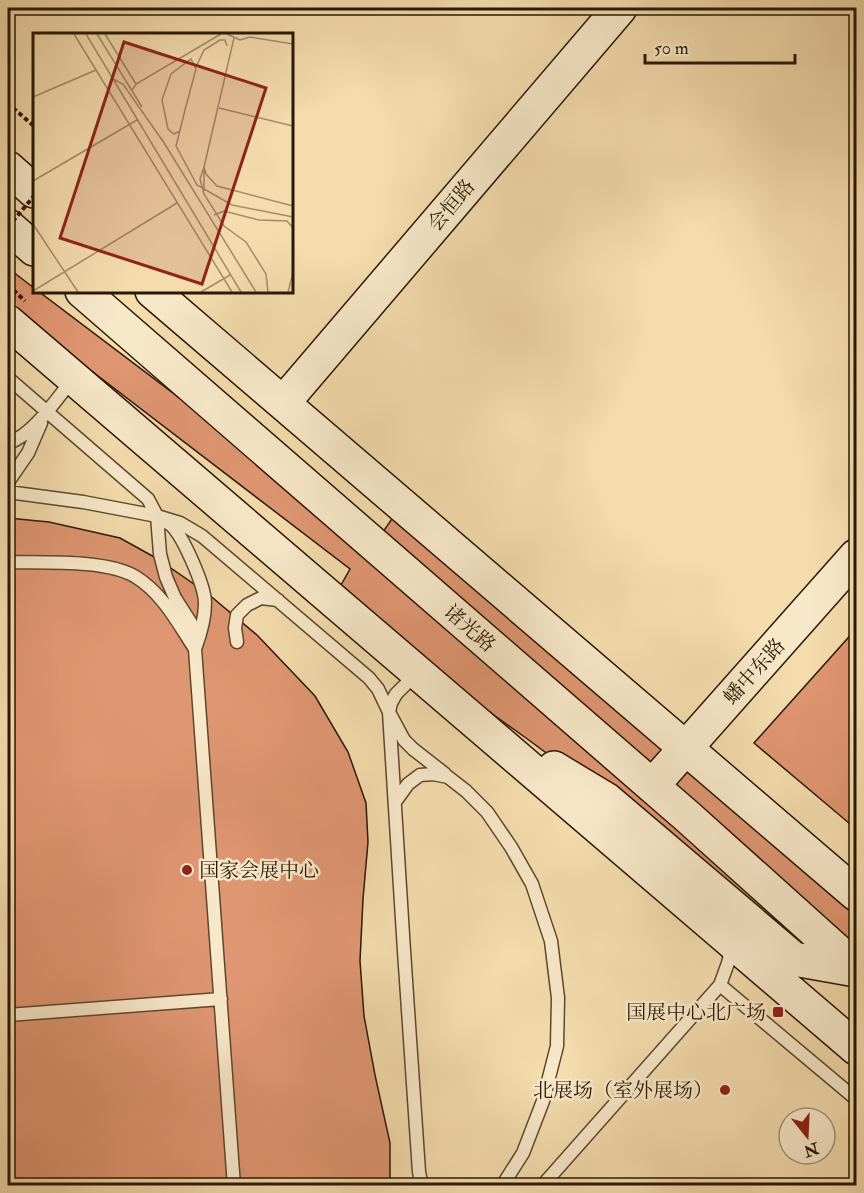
<svg xmlns="http://www.w3.org/2000/svg" width="864" height="1193" viewBox="0 0 864 1193" font-family="'IM FELL Double Pica','Noto Serif SC',serif">
<style>
.building{fill:#df9672;stroke:#2a1701;stroke-width:1.5}
.lines{fill:none;stroke-linecap:round;stroke-linejoin:round}
.lane-casing{stroke:#5c482c;stroke-width:15}
.secondary-casing{stroke:#2a1701;stroke-width:36}
.path{stroke:#2a1701;stroke-width:4;stroke-dasharray:4.5 3;stroke-linecap:butt}
.lane{stroke:#f8e8ca;stroke-width:12}
.secondary{stroke:#f8e8ca;stroke-width:33}
.path-bridge{stroke:#2a1701;stroke-width:4;stroke-dasharray:4.5 3;stroke-linecap:butt}
.poi-dot{fill:#8f2418;stroke:#f8e8ca;stroke-width:2}
.labels{text-anchor:middle;stroke-width:5;stroke-linejoin:round;paint-order:stroke}
.street-label{font-size:20px;fill:#2a1701;stroke:#f8e8ca}
.poi-label{font-size:20px;fill:#2a1701;stroke:#f8e8ca;text-anchor:end}
.inset-road{fill:none;stroke:#a38d68;stroke-width:1.5}
.view{fill:#8f2418;fill-opacity:0.15;stroke:#8f2418;stroke-width:3}
.inset-edge{fill:none;stroke:#2a1701;stroke-width:3}
</style>
<rect width="100%" height="100%" fill="#f4dcad"/>
<filter id="stains"><feTurbulence type="fractalNoise" baseFrequency=".00333" numOctaves="4"/><feColorMatrix values="0 0 0 0 .2 0 0 0 0 .09 0 0 0 0 .02 0 0 0 .5 -.17"/></filter>
<radialGradient id="worn" r=".72"><stop offset=".6" stop-color="#630" stop-opacity="0"/><stop offset="1" stop-color="#630" stop-opacity=".3"/></radialGradient>
<path class="building" d="M8,268L34,288V291H38L374,545L398,510L856,893V988L740,896L526,738L372,628L327,610L350,569L8,307Z
M8,518L49,522L120,538L156,558L207,593L257,635L315,696L348,752L366,803L368,842L363,899L360,961L364,1016L375,1075L390,1143V1186H8Z
M856,629V829L754,743Z"/>
<g class="lines">
<defs>
<path id="lane" d="M8,378L148,499L157,516L160,554L166,577L175,598L191,623L195,649C201,633 205,619 205,603C205,586 183,536 171,525C168,523 165,522 163,520
M8,443C32,436 56,400 72,380
M8,482L28,453L41,423
M8,492L83,502L157,516L180,523L202,536L369,678L378,689L389,712L404,951L419,1172L422,1186
M8,562C42,563 107,559 136,577C163,594 178,623 195,649L234,1186
M237,642L235,628L237,615L247,605L261,598L278,600
M416,674L396,694L391,703L389,712L404,740L413,749L445,774
M395,802L408,784L420,775L433,774L448,777L466,791L487,812L511,847L532,884L551,941L558,998L557,1046L543,1101L523,1153L502,1186
M720,985L856,1099
M8,1015L221,999
M542,1186L720,985L728,963L732,946"/>
<path id="secondary" d="M8,168L34,191
M8,226L34,249
M82,291L688,817L856,968
M152,291L856,894
M8,322L856,1048
M283,403L620,8
M554,768L607,800L794,959L856,970
M652,786L856,556"/>
</defs>
<use href="#lane" class="lane-casing"/>
<use href="#secondary" class="secondary-casing"/>
<path class="path" d="M13,108L34,126
M8,285L25,301"/>
<use href="#lane" class="lane"/>
<use href="#secondary" class="secondary"/>
<path class="path-bridge" d="M8,227L34,196"/>
</g>
<g class="poi-dot">
<circle cx="187" cy="870" r="6"/>
<rect x="772" y="1006" width="12" height="12" rx="3"/>
<circle cx="725" cy="1090" r="6"/>
</g>
<g class="labels">
<g class="street-label">
<text transform="translate(451 205) rotate(-50)" y="7">会恒路</text>
<text transform="translate(470 628) rotate(41)" y="7">诸光路</text>
<text transform="translate(754 671) rotate(-48)" y="7">蟠中东路</text>
</g>
<g class="poi-label">
<text x="199" y="877" text-anchor="start">国家会展中心</text>
<text x="766" y="1019">国展中心北广场</text>
<text x="713" y="1097">北展场（室外展场）</text>
</g>
</g>
<g transform="translate(33 33)">
<rect width="260" height="260" fill="#f4dcad"/>
<path class="inset-road" d="M41,1L199,259M53,1L208,259M64,1L109,74M72,1L103,51M194,1L207,7L217,4L260,11M201,5L171,134L173,141L184,153L260,173M163,34L171,17L187,7H192L194,13M80,46L90,51L129,107M99,57L103,51L188,1M0,64L63,37M186,75L260,93M147,98L141,101L135,96L129,67L138,41L158,26L163,36L153,73L143,113L164,152L199,172L260,184M128,105L223,259M0,148L104,87M171,158V134L167,146L171,161L191,193L213,209L233,241L235,259M181,182L191,178L226,187L254,188L260,195M0,191L45,259M0,258L144,170M168,259L197,242M255,259L260,240"/>
<path class="view" d="M91,9L233,55L169,251L27,205Z"/>
<rect width="260" height="260" class="inset-edge"/>
</g>
<rect width="864" height="1193" fill="none" stroke="#f4dcad" stroke-width="30"/>
<rect x="9" y="9" width="846" height="1175" fill="none" stroke="#2a1701" stroke-width="3"/>
<rect x="15" y="15" width="834" height="1163" fill="none" stroke="#2a1701" stroke-width="1.5"/>
<g transform="translate(807 1136) rotate(162)"><circle r="28" fill="#f8e8ca" stroke="#a6947a" stroke-width="1.5"/>
<path d="M0-4.5L10 22L0 15L-10 22Z" fill="#8f2418"/>
<text y="-9" font-size="16" font-weight="bold" text-anchor="middle" fill="#2a1701">N</text>
</g>
<path d="M645 54v9h150v-9" fill="none" stroke="#2a1701" stroke-width="3"/>
<text x="654" y="54" font-size="18" fill="#2a1701" stroke="#f8e8ca" stroke-width="4.5" paint-order="stroke">50 m</text>
<rect width="100%" height="100%" filter="url(#stains)"/>
<rect width="100%" height="100%" fill="url(#worn)"/>
</svg>
